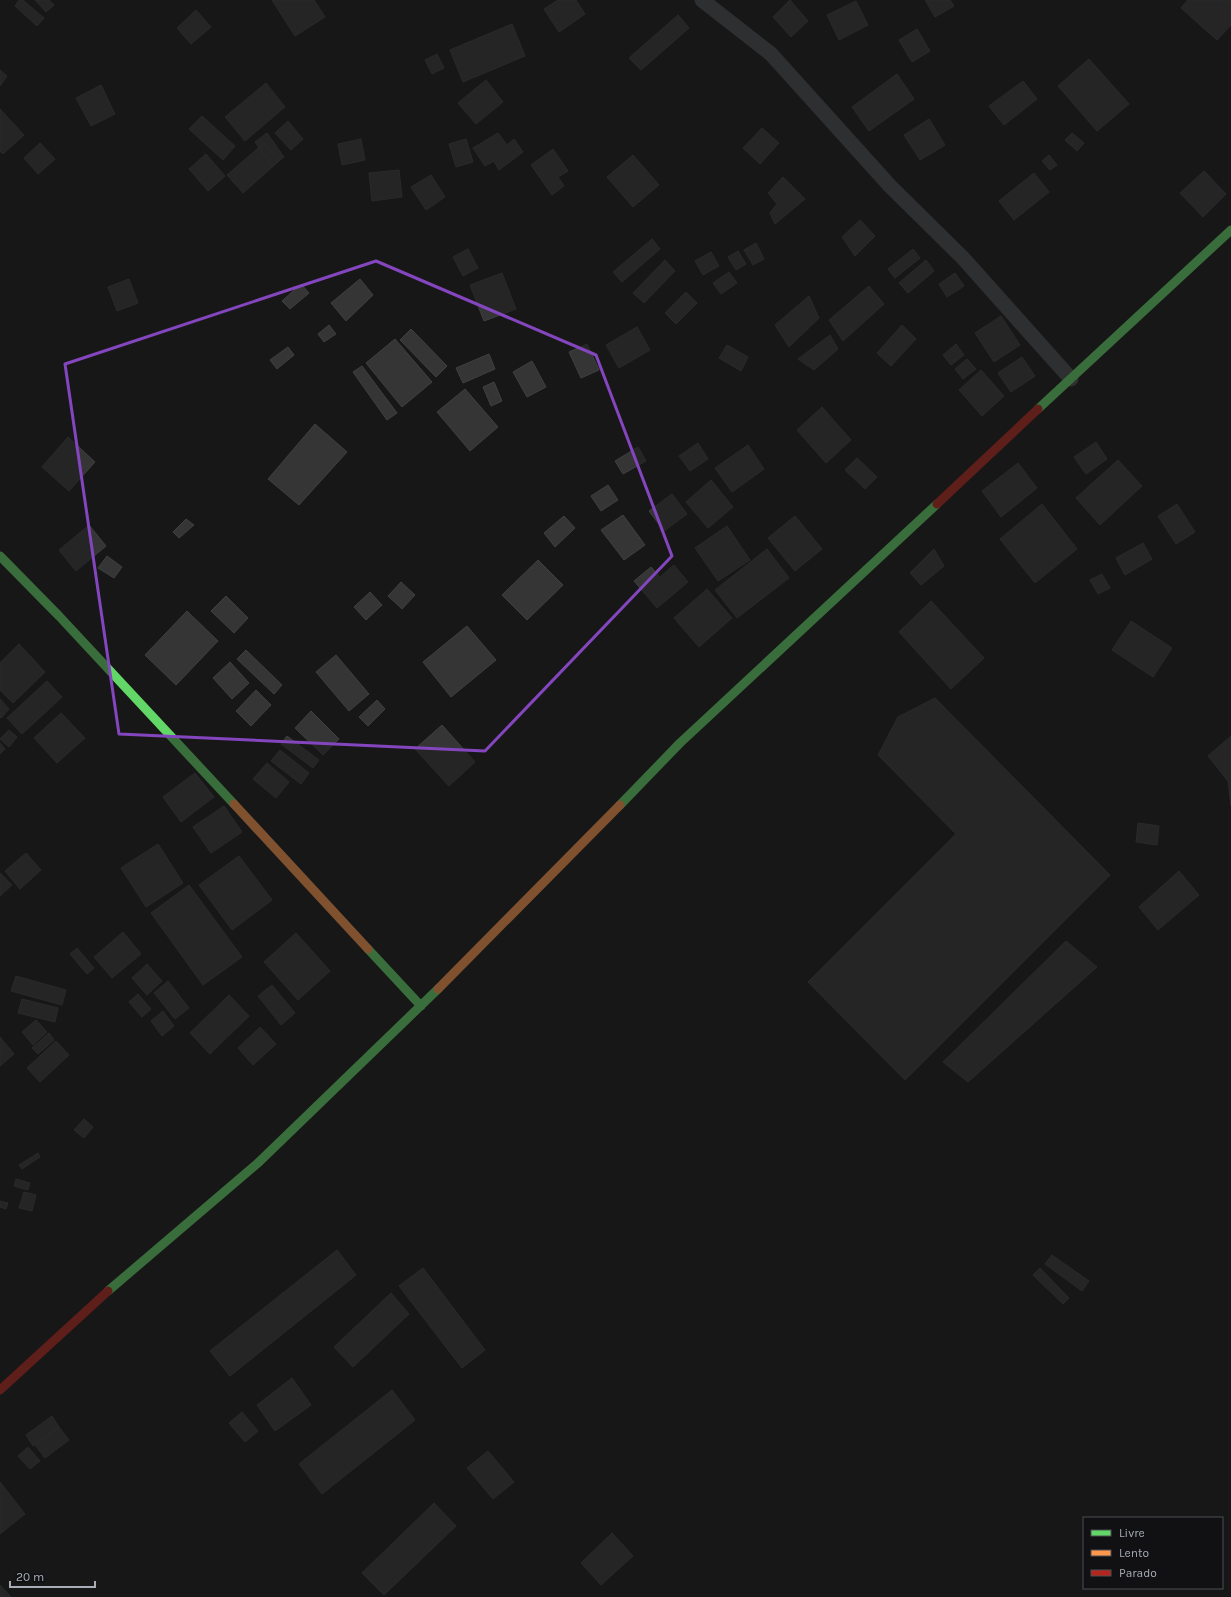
<svg xmlns="http://www.w3.org/2000/svg" width="1231" height="1597" viewBox="0 0 1231 1597" font-family="Karla,sans-serif">
<style>
.building{fill:#353536;stroke:#3f4043}
.lines{fill:none;stroke-linecap:round;stroke-linejoin:round}
.lane{stroke:#4b4c50;stroke-width:15}
.fast{stroke:#63d668;stroke-width:9}
.slow{stroke:#ff974d;stroke-width:9}
.jam{stroke:#b3261e;stroke-width:9}
.marked{fill:none;stroke:#8446be;stroke-width:3;stroke-linejoin:round}
</style>
<rect width="100%" height="100%" fill="#171717"/>
<path class="building" d="M19,0H23L44,18L37,26L15,6Z
M35,0H49L54,5L46,12Z
M272,0H314L325,17L295,36Z
M558,0H576L585,14L559,32L544,9Z
M790,0L808,21L791,37L773,17Z
M925,0H950L954,6L935,17Z
M1188,0H1231V25L1217,40L1181,8Z
M856,1L868,25L839,40L827,15Z
M196,10L211,27L191,44L177,28Z
M678,15L689,28L641,70L629,58Z
M512,24L525,56L463,82L450,50Z
M917,29L930,51L912,62L899,40Z
M437,54L444,68L432,74L425,60Z
M1089,59L1129,104L1097,131L1058,86Z
M0,70L7,76L0,86Z
M897,74L914,99L869,131L852,107Z
M486,80L503,102L476,124L458,103Z
M1023,81L1037,99L1004,125L989,106Z
M266,83L285,107L245,141L225,117Z
M101,85L115,114L91,126L76,98Z
M0,109L24,135L3,154L0,151Z
M202,116L235,146L223,160L189,129Z
M929,119L945,145L920,160L904,135Z
M288,121L303,139L291,150L275,133Z
M762,128L779,143L760,164L743,148Z
M267,133L284,157L272,166L255,142Z
M498,133L507,145L514,139L523,152L499,170L494,161L485,166L473,148Z
M1072,133L1084,143L1077,151L1065,140Z
M361,139L365,160L342,165L338,144Z
M466,139L473,162L456,167L449,144Z
M40,143L55,159L38,174L24,158Z
M264,143L279,161L243,193L227,175Z
M553,149L568,171L558,177L564,186L552,195L531,165Z
M206,154L225,176L208,191L189,169Z
M633,155L659,185L633,207L607,177Z
M1049,155L1057,165L1050,170L1042,161Z
M399,170L402,197L372,201L369,173Z
M1204,171L1226,194L1203,217L1180,193Z
M1034,173L1049,192L1014,220L999,201Z
M431,175L445,197L426,210L411,187Z
M783,177L805,199L775,224L770,213L777,204L768,193Z
M860,220L875,236L855,256L842,237Z
M652,239L660,249L622,282L613,272Z
M756,243L764,259L753,265L744,250Z
M468,249L478,268L463,276L453,257Z
M913,249L920,258L895,278L888,269Z
M738,251L746,264L736,270L728,257Z
M711,252L719,266L703,275L695,261Z
M665,260L675,271L644,303L633,293Z
M926,260L934,271L908,293L899,283Z
M729,272L737,283L721,294L713,283Z
M502,273L516,309L484,321L470,285Z
M955,273L964,286L947,297L939,284Z
M129,279L138,303L117,311L108,287Z
M360,279L373,295L346,321L331,303Z
M301,284L309,293L290,309L282,301Z
M869,286L884,304L843,341L829,320Z
M686,292L697,303L676,324L665,313Z
M809,296L819,318L789,347L775,325Z
M1001,316L1020,345L994,362L975,333Z
M329,325L336,334L324,342L318,334Z
M902,325L916,339L891,366L877,353Z
M637,327L650,350L619,368L606,345Z
M411,329L447,366L436,377L400,340Z
M830,335L838,349L814,370L798,359Z
M395,339L432,382L402,407L366,363Z
M587,344L599,370L581,378L569,352Z
M956,344L964,355L951,365L943,355Z
M727,345L748,357L741,371L719,358Z
M288,347L294,355L277,369L270,360Z
M489,354L495,369L463,383L456,368Z
M1022,357L1035,376L1011,392L998,373Z
M967,359L976,369L963,379L955,369Z
M532,361L546,387L527,397L513,372Z
M362,366L397,413L387,420L353,372Z
M981,370L1004,396L982,416L959,390Z
M494,382L502,401L491,406L483,387Z
M465,389L498,427L470,451L437,412Z
M822,407L851,440L826,463L797,430Z
M315,424L347,452L299,505L268,479Z
M68,437L95,462L69,491L42,467Z
M1096,442L1107,459L1086,474L1074,457Z
M698,443L708,459L690,471L679,456Z
M748,445L764,469L732,492L715,468Z
M638,447L646,461L623,474L615,461Z
M857,458L877,477L865,489L845,470Z
M1118,460L1142,486L1100,525L1076,498Z
M1018,463L1037,488L1001,517L982,491Z
M711,480L733,507L708,528L686,502Z
M608,485L618,500L601,511L591,496Z
M672,494L687,514L664,531L649,511Z
M1042,504L1077,549L1035,583L1000,539Z
M1177,504L1195,532L1176,544L1158,516Z
M623,515L645,545L624,560L601,530Z
M564,516L575,528L555,547L544,533Z
M795,516L822,549L795,571L768,538Z
M186,519L194,525L179,538L173,532Z
M89,525L106,546L76,571L59,550Z
M727,526L750,560L718,581L695,548Z
M1143,543L1152,559L1125,575L1116,558Z
M767,549L789,578L737,618L715,590Z
M934,549L944,566L921,585L910,573Z
M107,556L122,567L114,578L98,568Z
M538,560L563,585L527,620L502,595Z
M674,565L688,582L657,608L634,581L651,567L660,577Z
M1102,574L1110,588L1098,594L1090,580Z
M401,582L415,595L402,609L388,596Z
M707,589L732,618L699,647L674,618Z
M370,592L382,605L366,620L354,607Z
M226,596L248,618L234,633L211,611Z
M931,601L984,658L951,689L899,632Z
M187,611L218,641L176,685L145,655Z
M1131,621L1172,648L1153,677L1112,650Z
M467,626L496,660L451,697L423,662Z
M19,644L45,672L13,703L0,690V663Z
M246,650L282,685L274,694L237,659Z
M336,655L369,694L349,711L316,672Z
M230,662L249,683L232,699L213,678Z
M47,681L62,697L22,734L7,718Z
M256,690L271,705L251,726L236,711Z
M935,698L1110,875L905,1080L808,982L956,834L878,755L898,717Z
M0,699L9,709L1,718L0,717Z
M377,700L385,709L368,726L359,717Z
M311,711L339,739L323,755L295,728Z
M61,713L85,738L57,763L34,738Z
M442,725L475,762L449,786L415,749Z
M9,730L17,737L9,747L0,739Z
M287,736L319,760L313,768L281,744Z
M1231,736V779L1228,781L1208,756Z
M0,743L5,749L0,754Z
M280,750L309,773L301,784L271,761Z
M267,763L289,782L276,798L253,779Z
M195,773L214,797L181,822L163,797Z
M1228,781H1231V806Z
M224,806L242,832L211,853L193,827Z
M1138,823L1159,826L1157,845L1136,842Z
M158,844L183,883L146,907L121,868Z
M26,853L41,870L20,889L5,871Z
M239,856L272,900L232,930L199,885Z
M1179,871L1199,895L1158,930L1139,907Z
M0,873L12,885L0,896Z
M189,885L242,957L203,985L151,913Z
M123,932L141,954L112,978L94,957Z
M296,933L330,971L298,1000L264,962Z
M1066,941L1097,967L968,1082L943,1062Z
M77,948L94,968L87,974L70,954Z
M147,964L162,981L147,995L132,978Z
M16,976L66,990L62,1005L11,991Z
M168,981L189,1008L175,1019L154,993Z
M272,985L295,1013L281,1025L258,996Z
M138,994L151,1009L142,1017L129,1002Z
M229,995L249,1016L210,1054L190,1033Z
M22,999L58,1008L55,1022L18,1013Z
M163,1011L174,1026L162,1036L151,1021Z
M36,1020L47,1032L33,1045L22,1032Z
M260,1027L276,1044L253,1065L238,1048Z
M49,1033L54,1040L38,1054L32,1048Z
M0,1037L14,1054L0,1066Z
M56,1041L69,1055L40,1082L27,1068Z
M84,1119L93,1127L84,1138L74,1130Z
M38,1153L40,1157L22,1169L19,1165Z
M16,1179L30,1183L28,1190L14,1186Z
M24,1192L36,1195L32,1211L19,1208Z
M0,1201L8,1203L6,1209L0,1207Z
M337,1250L356,1275L230,1376L210,1351Z
M1052,1255L1089,1281L1082,1291L1045,1264Z
M423,1268L485,1350L462,1368L399,1286Z
M1040,1268L1069,1298L1063,1304L1033,1275Z
M391,1293L409,1314L353,1367L334,1347Z
M292,1378L311,1405L275,1431L257,1405Z
M392,1390L415,1420L322,1494L299,1464Z
M242,1412L258,1431L245,1442L229,1423Z
M52,1416L59,1427L33,1446L26,1435Z
M59,1427L69,1440L45,1458L35,1445Z
M28,1447L40,1461L30,1469L18,1456Z
M488,1451L514,1482L493,1499L467,1468Z
M0,1482L25,1514L0,1534Z
M434,1503L456,1526L384,1595L362,1573Z
M612,1533L633,1556L601,1585L581,1563Z
M0,1585L11,1597H0Z"/>
<g class="lines">
<path class="lane" d="M702,0L771,54L890,186L963,258L1071,379"/>
<path class="fast" d="M1038,409L1231,230
M0,556L59,616L234,804
M620,805L680,743L937,504
M368,949L421,1006
M108,1291L259,1162L438,989"/>
<path class="slow" d="M234,804L368,949
M438,989L620,805"/>
<path class="jam" d="M937,504L1038,409
M0,1390L108,1291"/>
</g>
<path d="M0 0H1231V1597H0ZM376,261L596,355L672,556L485,751L119,734L65,364Z" fill="#171717" fill-opacity=".55" fill-rule="evenodd"/>
<path class="marked" d="M376,261L596,355L672,556L485,751L119,734L65,364Z"/>
<rect x="1083" y="1517" width="140" height="72" fill="#111113" stroke="#4d4f55"/>
<rect x="1091" y="1530" width="20" height="6" fill="#63d668" stroke="#4d4f55"/>
<text x="1119" y="1537" font-size="12" fill="#a8adb8">Livre</text>
<rect x="1091" y="1550" width="20" height="6" fill="#ff974d" stroke="#4d4f55"/>
<text x="1119" y="1557" font-size="12" fill="#a8adb8">Lento</text>
<rect x="1091" y="1570" width="20" height="6" fill="#b3261e" stroke="#4d4f55"/>
<text x="1119" y="1577" font-size="12" fill="#a8adb8">Parado</text>
<path d="M10 1581v6h85v-6" fill="none" stroke="#a8adb8" stroke-width="2"/>
<text x="16" y="1581" font-size="12" fill="#a8adb8" stroke="#111113" stroke-width="3" paint-order="stroke">20 m</text>
</svg>
